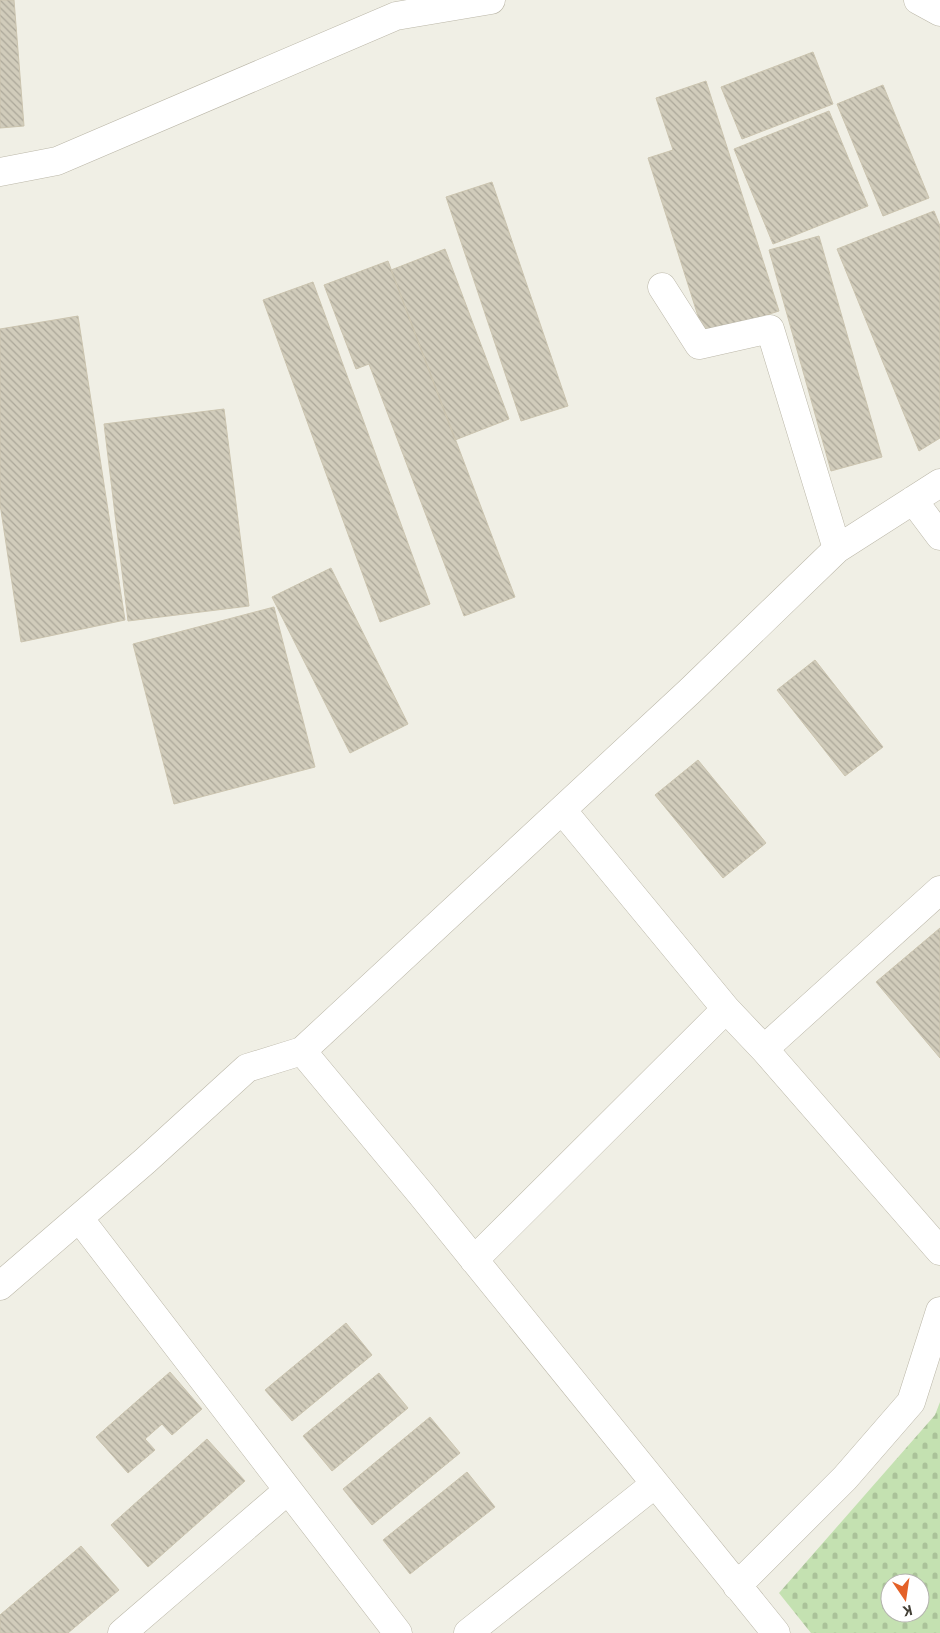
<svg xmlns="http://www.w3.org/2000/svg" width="940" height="1633" viewBox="0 0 940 1633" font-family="'Open Sans',sans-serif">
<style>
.cemetery{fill:url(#cemetery-stones);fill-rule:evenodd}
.building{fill:url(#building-back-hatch);stroke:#cbc4af}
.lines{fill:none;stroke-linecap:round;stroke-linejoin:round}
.minor-casing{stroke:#bbb7a8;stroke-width:29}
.minor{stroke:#fff;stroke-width:28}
</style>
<defs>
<pattern id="cemetery-stones" width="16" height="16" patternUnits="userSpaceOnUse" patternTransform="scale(1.25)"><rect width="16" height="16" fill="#c4e1b1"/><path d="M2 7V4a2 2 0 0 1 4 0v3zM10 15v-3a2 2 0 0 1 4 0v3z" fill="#aac299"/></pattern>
<pattern id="building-back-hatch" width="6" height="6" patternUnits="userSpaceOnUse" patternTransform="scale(1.25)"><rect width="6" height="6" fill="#d1ccbb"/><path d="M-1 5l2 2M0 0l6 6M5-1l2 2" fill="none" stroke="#aba799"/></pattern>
</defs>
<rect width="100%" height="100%" fill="#f0efe5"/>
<path class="cemetery" d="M940,1402V1633H811L779,1593L935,1415ZM890,1583H920V1613H890Z"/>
<path class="building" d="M0,0H14L24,126L0,128Z
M813,52L833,104L742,139L721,87Z
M706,81L779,311L704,335L648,158L673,150L656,98Z
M883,85L929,198L883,216L837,104Z
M829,111L868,206L773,244L734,149Z
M492,182L568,406L521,421L446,197Z
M934,211L940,226V438L919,451L837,249Z
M819,236L882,457L831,471L769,250Z
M445,249L509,419L455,440L391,270Z
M388,261L515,597L464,616L369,364L356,369L324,285Z
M313,282L430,604L380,622L263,300Z
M78,316L125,620L21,642L0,504V329Z
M224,409L249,606L128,621L104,424Z
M331,568L408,724L350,753L272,597Z
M274,607L315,767L174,804L133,644Z
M815,660L883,747L845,776L777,690Z
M698,760L766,843L723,878L655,795Z
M940,928V1058L876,982Z
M346,1323L372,1355L292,1421L265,1390Z
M170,1372L202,1409L172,1435L162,1424L145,1439L155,1450L128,1473L96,1437Z
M379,1373L408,1408L332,1471L303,1436Z
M430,1417L460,1453L372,1525L343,1489Z
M207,1439L245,1481L148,1567L111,1525Z
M467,1472L495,1507L410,1574L383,1540Z
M81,1546L119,1590L68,1633H0V1615Z"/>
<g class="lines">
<defs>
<path id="minor" d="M918,0L940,12
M0,172L57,161L396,16L491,0
M662,287L699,345L770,329L837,549
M913,500L940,536
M562,810L726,1009L764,1049
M940,890L764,1049L940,1251
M79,1218L398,1633
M474,1260L726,1009
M0,1286L145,1161L247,1068L302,1051
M737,1586L845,1478L911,1402L940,1311
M122,1633L287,1491
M468,1633L655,1484
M776,1633L421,1194L302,1051L690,691L837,549L940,483"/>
</defs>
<use href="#minor" class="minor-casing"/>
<use href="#minor" class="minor"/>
</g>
<g transform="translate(905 1598) rotate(167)"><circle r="24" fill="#ffffff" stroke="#b3b2ae"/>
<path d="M0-4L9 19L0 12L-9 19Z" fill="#e46128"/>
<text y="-8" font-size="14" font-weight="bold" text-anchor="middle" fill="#423f35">K</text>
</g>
</svg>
